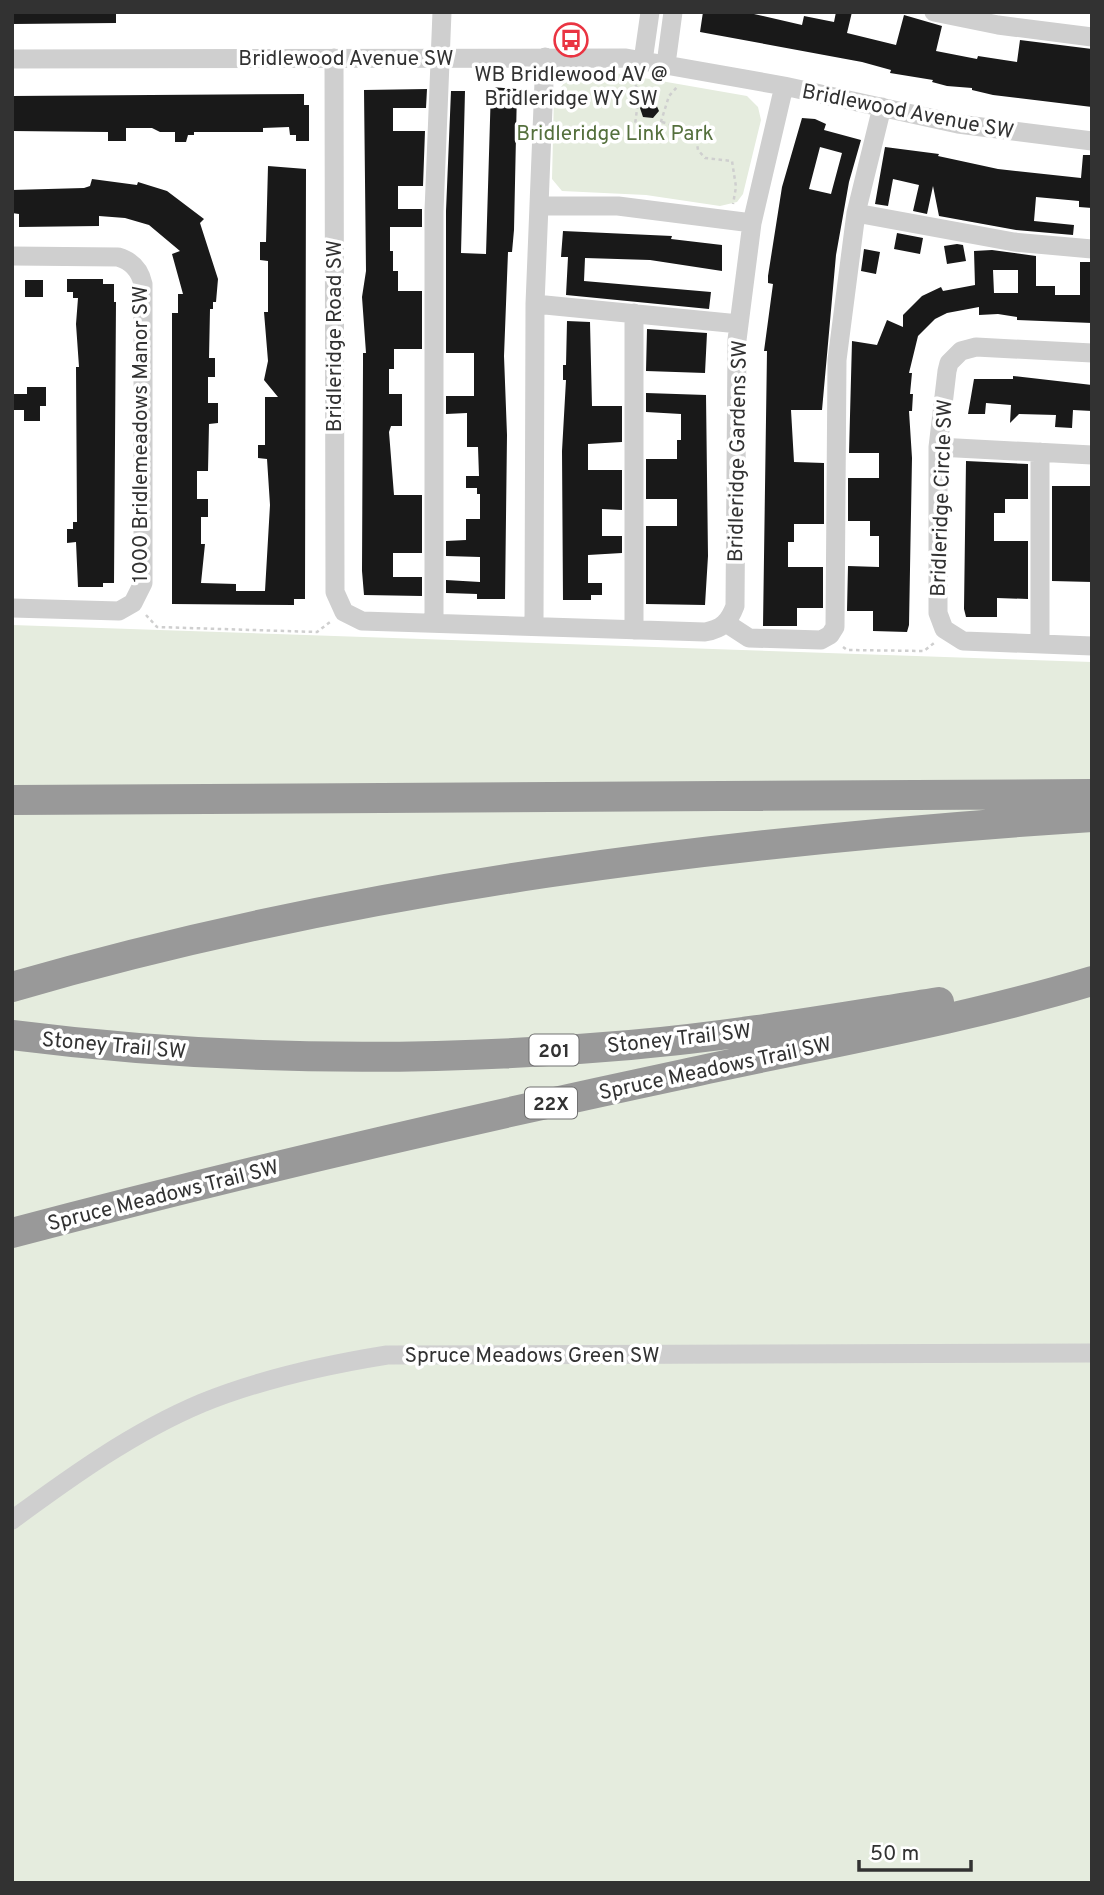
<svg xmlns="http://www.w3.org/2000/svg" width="1104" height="1895" viewBox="0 0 1104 1895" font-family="Overpass,sans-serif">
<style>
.green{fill:#e5ecde}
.building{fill:#191919;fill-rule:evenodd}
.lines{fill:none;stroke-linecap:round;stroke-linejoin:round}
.path{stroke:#cfcfcf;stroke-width:2.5;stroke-dasharray:3.5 3.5;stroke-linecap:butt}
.minor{stroke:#cfcfcf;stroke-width:19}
.highway{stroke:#999;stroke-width:30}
.labels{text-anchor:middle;stroke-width:7;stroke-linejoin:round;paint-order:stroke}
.shield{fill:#fff;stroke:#707070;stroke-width:2}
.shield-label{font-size:19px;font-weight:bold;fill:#323232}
.street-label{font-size:21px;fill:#323232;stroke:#fff}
.poi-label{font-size:21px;fill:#323232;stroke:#fff}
.park-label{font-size:21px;fill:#55703d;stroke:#fff}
</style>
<rect width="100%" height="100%" fill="#fff"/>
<path class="green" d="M572,73H615L747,96L758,107L761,120L743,194L737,202L720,206L646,195L562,191L552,179L554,96Z
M12,625L1092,662V1883H12Z"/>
<path class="building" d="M13,12H116V23L13,24Z
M703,12L754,14L802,25L804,16L834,22L836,12H852L847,33L896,45L904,15L942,26L936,51L977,59L978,56L1017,62L1020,40L1092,49V107L993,95L972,90V88L947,86L932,82L933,80L890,73L891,70L862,62L700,32Z
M491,87L517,89L514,230L512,252H508L504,356L507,435L505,599H477V594L446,593V580L480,582V557L446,556V541L466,540V519H480V494H477V488H466V476H479L478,447H467V413L446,414V396H474V353H446V211L451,91H465L461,253L486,254Z
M427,89L426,108H393V131H425L423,186H398V209H422V227H390V251H393V271H398V291H422V349H394V369H389V394H402V426H391L389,432L394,495H422V553H393V577H422V596L364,595L362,571L363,364V353H366L362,297L366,271L364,90Z
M304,94V105H309V141H296V135H290L289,127L263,128V132H194V135H188L186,142H175V132H160L152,128H126V141H108V132L12,131V96Z
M646,101L655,102L659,111L653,118L643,117L640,108Z
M802,118L815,119L826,124L824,130L861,140L849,182L836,255L822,410H791L794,462L824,463V524H794V542H788V567H823V608H797V626H763L767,351H764L773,284L768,283V276L782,187ZM820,147L842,153L831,194L809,189Z
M885,147L939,154L938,156L998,169L1081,178L1083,155H1092V208L1079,207V201L1036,197L1034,221L1074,225L1073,235L1016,230L939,216L933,186L927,214L913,211L919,185L893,179L888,206L875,204Z
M268,166L306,169L305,599H294V605L172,604V313H178V294H183L172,254L180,251L149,225L125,218L99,216V226L19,227V214L12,213V190L84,188L90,186L92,179L137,185L138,182L167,191L204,219L200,223L218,279L216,302H213V309H210L209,358H215V377H208V403H218V423L209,424L208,471H197V499H208V517H201V544H205L201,583L236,584V591H265L270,505L267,459L258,458V445H265V397H278L264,380L268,361L264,312H268V261L260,260V242H266Z
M563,231L672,236L671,239L722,245V271L650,260L585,258L584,281L711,292L709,309L566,295L568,257H561Z
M897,233L923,238L920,254L894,249Z
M957,244L963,245L966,261L947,264L944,246Z
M864,249L880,252L876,274L861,271Z
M992,250L1036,256V286H1055V295H1080V262H1092V323L1017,320V317L998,314L979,315V307L947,313L935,319L918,336L909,373H912L910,394H913L912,411H909L912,458L909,625L907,632L873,631V611H847L848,566L879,567V536H870V521H848V478H879V453H849L852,341L877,345L887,320L903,327V315L922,296L941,287L943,291L975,285L974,251ZM993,270H1018V293H994Z
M67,279H103V284H114V302H116L114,583H103V587H78L76,542L67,543V529H73V522H77L76,367H79L76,324L78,298H73V292H67Z
M25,280H43V297H25Z
M567,321L590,322L592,406H622V442L588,444V470H622V510L602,509V536H622V553L588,555V583H602V595H591V600H563L562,451L566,380H563V365H566Z
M647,329L707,333L705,373L646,371Z
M1013,376L1092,385V411L1073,410L1072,428L1055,427L1056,415L1019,414L1010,423L1011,405L986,403L985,414H968L974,379H1013Z
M27,387H46V406H40V421H24V410H12V394H27Z
M646,393L706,395L708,556L705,605L646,604V526H677V499H646V459H677V440H681V414L646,412Z
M966,461L1028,464V499H1005V513H994V541H1028V599L997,598V617H966L964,609Z
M1052,486H1092V582L1052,581Z"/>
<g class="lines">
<path class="path" d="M625,76L635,84L639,93L635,125L651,135L658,131L669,96L678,86
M662,122L695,132L698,150L705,158L732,161L736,187L733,204
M146,615L157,627L317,632L330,622
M843,647L847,650L924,651L934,643"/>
<path class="minor" d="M934,12L998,25L1092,37
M334,58L335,592L344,612L362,621L705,632C722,629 729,622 735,606L737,340L752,223L784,86
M12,59L626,58L784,86L958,124L1092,141
M643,61L650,12
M666,64L673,12
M539,206H618L752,223
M856,213L1014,242L1092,249
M12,256L118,257C132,261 140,270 143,284V583L133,603L119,611L12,608
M535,304L739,324
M634,313V630
M1092,353L976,347L961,351L949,363L947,371L938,447V613L944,629L963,641L1092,646
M938,447L1092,455
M1040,452V644
M434,623V211L442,12
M726,623L749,638L821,640L830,635L835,627L837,360L856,213L882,107
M534,626L535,304L545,57
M12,1520C72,1476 133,1432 202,1403C261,1379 325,1365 387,1355L1092,1353"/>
<path class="highway" d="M12,800L1092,794
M12,987C364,885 727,841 1092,817
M12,1035C217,1061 424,1063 630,1045C733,1036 836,1018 939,1002
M12,1233C235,1174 459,1122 684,1074C821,1044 958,1021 1092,981"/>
</g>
<defs>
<symbol id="bus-ring" viewBox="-11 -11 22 22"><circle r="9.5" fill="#fff" stroke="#ea3442" stroke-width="1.5"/><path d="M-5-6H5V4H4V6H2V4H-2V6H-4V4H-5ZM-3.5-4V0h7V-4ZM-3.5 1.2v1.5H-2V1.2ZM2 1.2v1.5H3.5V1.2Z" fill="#ea3442"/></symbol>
</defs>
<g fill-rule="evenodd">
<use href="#bus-ring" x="552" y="21" width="38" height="38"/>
</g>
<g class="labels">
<g class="shield">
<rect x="529.5" y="1034.5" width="49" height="31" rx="5"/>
<rect x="525" y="1087.5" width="52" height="31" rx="5"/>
</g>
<g class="shield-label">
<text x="554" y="1057">201</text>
<text x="551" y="1110">22X</text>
</g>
<g class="street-label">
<text x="346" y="65">Bridlewood Avenue SW</text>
<text transform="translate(908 111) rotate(11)" y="7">Bridlewood Avenue SW</text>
<text transform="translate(334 336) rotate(-90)" y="7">Bridleridge Road SW</text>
<text transform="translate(140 434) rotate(-90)" y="7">1000 Bridlemeadows Manor SW</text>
<text transform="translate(737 451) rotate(-89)" y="7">Bridleridge Gardens SW</text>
<text transform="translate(941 498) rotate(-88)" y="7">Bridleridge Circle SW</text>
<text transform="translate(679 1038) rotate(-6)" y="7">Stoney Trail SW</text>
<text transform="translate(114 1045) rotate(5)" y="7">Stoney Trail SW</text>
<text transform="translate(715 1068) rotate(-12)" y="7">Spruce Meadows Trail SW</text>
<text transform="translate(163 1195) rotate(-14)" y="7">Spruce Meadows Trail SW</text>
<text x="532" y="1362">Spruce Meadows Green SW</text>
</g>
<g class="poi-label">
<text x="571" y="81">WB Bridlewood AV @<tspan x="571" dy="24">Bridleridge WY SW</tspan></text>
</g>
<g class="park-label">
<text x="615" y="140">Bridleridge Link Park</text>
</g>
</g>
<rect width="1104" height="1895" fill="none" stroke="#323232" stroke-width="28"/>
<path d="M859 1860v10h112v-10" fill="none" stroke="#323232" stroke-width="3.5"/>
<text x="870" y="1860" font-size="21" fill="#323232" stroke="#ffffff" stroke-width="5" paint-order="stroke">50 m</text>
</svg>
